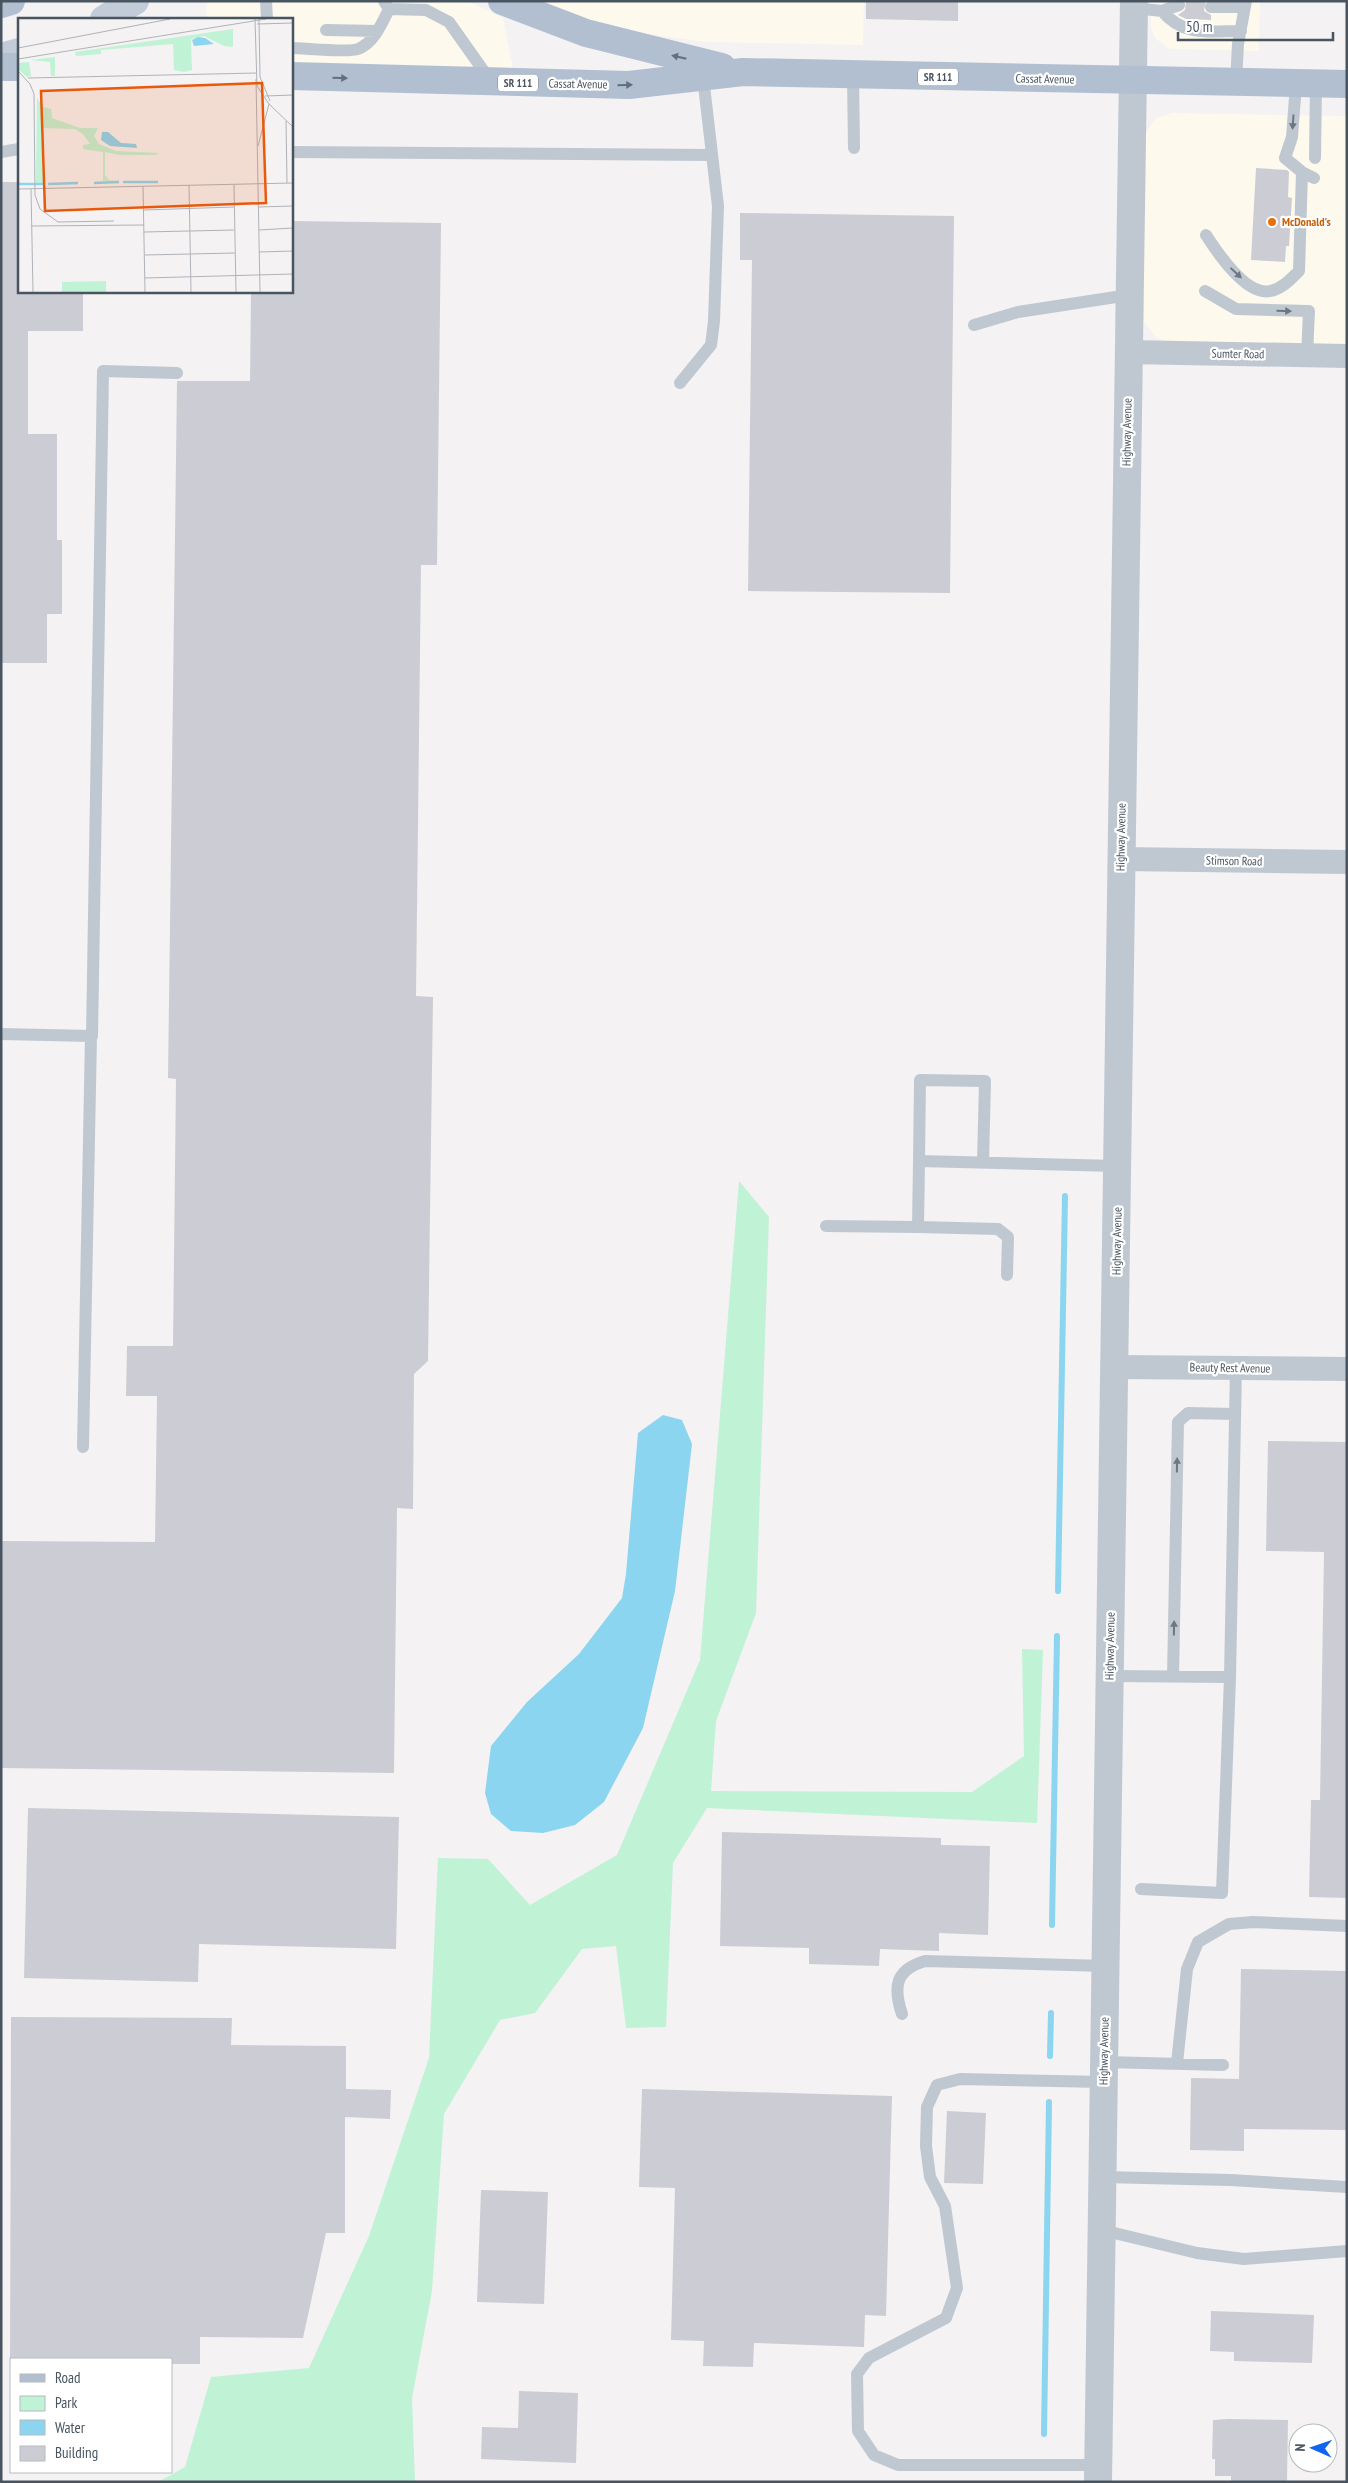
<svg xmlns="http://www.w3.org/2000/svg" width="1348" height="2483" viewBox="0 0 1348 2483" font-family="'PT Sans Narrow',sans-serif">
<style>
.commercial{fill:#fdf9ed}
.green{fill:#c0f2d6}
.water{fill:#8bd5f1}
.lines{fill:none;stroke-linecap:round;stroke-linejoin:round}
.stream{stroke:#8bd5f1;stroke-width:6}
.building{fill:#cccdd4}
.service{stroke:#bfc8d1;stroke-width:12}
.minor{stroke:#bfc8d1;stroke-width:24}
.tertiary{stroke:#bfc8d1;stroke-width:28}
.secondary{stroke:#c2ccd9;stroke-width:28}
.primary{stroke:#b1bfd1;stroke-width:28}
.oneway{fill:#626f7c}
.oneway2{fill:#6c7782}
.food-dot{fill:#e8710a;stroke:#fff;stroke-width:2}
.labels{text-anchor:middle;stroke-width:4.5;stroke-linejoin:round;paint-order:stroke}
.shield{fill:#fff;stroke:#7f8790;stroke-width:1}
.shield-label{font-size:11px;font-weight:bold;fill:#485460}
.street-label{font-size:12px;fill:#485460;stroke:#fff}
.food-label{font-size:12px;font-weight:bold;fill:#c56008;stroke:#fff;text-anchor:start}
.inset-river{fill:none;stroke:#8bd5f1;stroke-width:2.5}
.inset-road{fill:none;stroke:#afb3b8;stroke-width:1}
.view{fill:#e8590c;fill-opacity:0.15;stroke:#e8590c;stroke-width:2.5}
.inset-edge{fill:none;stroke:#485460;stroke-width:2.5}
</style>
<rect width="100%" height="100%" fill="#f4f2f2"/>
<path class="commercial" d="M207,1H467L503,18L514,74L291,67V19H206Z
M538,1H864L863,45L705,42L633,32L590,21Z
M1150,1H1260L1259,51L1170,49L1155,38L1151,28Z
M1172,113L1347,116V346L1167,342L1156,337L1144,322L1142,150L1145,134L1156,118Z"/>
<path class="green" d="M739,1181L769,1217L756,1613L716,1721L711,1791L972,1792L1024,1756L1022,1649L1043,1650L1037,1823L707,1808L673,1863L666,2027L626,2028L616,1946L582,1949L535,2013L500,2020L444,2114L432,2291L412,2398L415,2482H158L185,2467L211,2377L309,2368L369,2236L429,2058L438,1858L488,1859L530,1905L617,1855L700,1660Z"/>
<path class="water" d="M663,1415L682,1420L692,1444L675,1591L643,1728L604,1802L575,1825L543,1833L511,1831L491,1814L485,1793L491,1746L527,1702L579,1654L622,1598L626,1574L638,1433Z"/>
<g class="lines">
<path class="stream" d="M1058,1591L1065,1196
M1052,1925L1057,1636
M1050,2056L1051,2013
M1044,2434L1049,2102"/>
</g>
<path class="building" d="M866,1H958V21L866,19Z
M1186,1H1206L1204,11L1211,15V20L1186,19L1178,15L1185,10Z
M1256,168L1287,170L1289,172L1288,197L1292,198L1289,246H1286L1285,262L1251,260Z
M2,182H19V291H83V331H28V434H57V540H62V614H47V663H1Z
M740,213L954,216L950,593L748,591L752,260H740Z
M291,221L441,223L437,565H421L416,996L433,997L428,1361L414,1374L413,1509L397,1508L394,1773L1,1768V1541L155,1542L157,1396H126L127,1346H173L176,1079L168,1078L177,381H250L251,291H291Z
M1268,1441L1347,1442V1898L1309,1897L1311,1800H1320L1324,1552L1266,1551Z
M28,1808L399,1817L396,1949L199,1944L198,1982L24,1978Z
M722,1832L941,1838V1845L990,1846L988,1935L939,1933V1951L880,1949L879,1966L809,1964V1948L720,1946Z
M1241,1969L1347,1971V2130L1244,2129V2151L1190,2150L1191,2078L1239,2079Z
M11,2017L232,2018L231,2045L346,2046V2089L391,2090L390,2119L345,2117V2233H326L303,2338L200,2337V2364H171V2359H10Z
M642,2089L892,2096L886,2316L865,2315L864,2347L754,2343L753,2367L703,2366L704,2341L671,2340L675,2188L639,2187Z
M947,2111L986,2113L983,2184L944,2183Z
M481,2190L548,2192L544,2304L477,2302Z
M1211,2311L1314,2315L1312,2363L1234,2361V2352L1210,2351Z
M519,2391L578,2393L576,2463L481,2459L482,2427L518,2428Z
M1228,2419L1288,2420L1287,2482H1231V2476H1215V2459H1212L1213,2420Z"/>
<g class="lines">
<path class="service" d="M266,1L267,19
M384,1L389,9L426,10L449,22L490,80
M1211,7H1245
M1134,8L1162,11C1184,37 1209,31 1241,31
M1162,11L1179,5
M326,30L377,31
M291,48C304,48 348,53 358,49C374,43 382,23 389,9
M853,75L854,148
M1236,83L1238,44L1246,1
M1296,84L1292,137L1285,158L1302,172L1314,178
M1,152L19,149
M291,152L711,155
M1315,158L1316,84
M1206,235C1217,252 1246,296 1270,291C1282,289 1291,279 1299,271L1302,172
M1205,291L1236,309L1309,311L1307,355
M974,325L1018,312L1129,295
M680,383L711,345L714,321L718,206L703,77
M1,1034L92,1036L103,371L177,373
M983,1163L985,1081L920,1080L919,1161L1118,1166
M826,1226L918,1227L919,1161
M918,1227L998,1229L1008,1237L1007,1275
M83,1447L91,1036
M1110,1676L1230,1677L1222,1893L1141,1889
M1173,1677L1178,1422L1188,1413L1235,1414
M1230,1677L1236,1368
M902,2014C893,1987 895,1970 925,1961L1106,1966
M1104,2062L1223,2065
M1177,2063L1187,1969L1198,1942L1229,1924L1253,1922L1347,1926
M1103,2177L1230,2180L1347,2187
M1102,2230L1197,2253L1244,2259L1347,2251
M1099,2465H898L874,2455L858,2431L857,2374L869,2358L946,2318L957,2288L945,2206L930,2177L926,2146L927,2107L937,2085L960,2079L1104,2082"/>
<path class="minor" d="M1128,352L1347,356
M1121,859L1347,862
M1114,1367L1347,1369"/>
<path class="tertiary" d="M1098,2482L1134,1"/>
<path class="secondary" d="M104,19L135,1
M1,57L19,52"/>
<path class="primary" d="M502,1L586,33L722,67
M1,4L11,1
M1,67H19
M291,76L629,85L743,72L1347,84"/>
</g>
<defs><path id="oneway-solid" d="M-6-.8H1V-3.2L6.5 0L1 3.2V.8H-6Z" transform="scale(1.25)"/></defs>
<g class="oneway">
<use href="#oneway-solid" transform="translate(679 57) rotate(-167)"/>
<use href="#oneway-solid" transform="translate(340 78) rotate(2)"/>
<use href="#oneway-solid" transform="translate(625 85) rotate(-1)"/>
</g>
<g class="oneway2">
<use href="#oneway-solid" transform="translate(1293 122) rotate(94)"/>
<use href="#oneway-solid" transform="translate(1236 273) rotate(43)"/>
<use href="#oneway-solid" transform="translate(1284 311) rotate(2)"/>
<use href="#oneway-solid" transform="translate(1177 1465) rotate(-89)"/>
<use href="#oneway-solid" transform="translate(1174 1628) rotate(-89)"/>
</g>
<circle class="food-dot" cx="1272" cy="222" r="5"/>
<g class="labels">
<g class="shield">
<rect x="918" y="68.5" width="40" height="17" rx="4"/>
<rect x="498" y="74.5" width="40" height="17" rx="4"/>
</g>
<g class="shield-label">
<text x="938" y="81">SR 111</text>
<text x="518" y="87">SR 111</text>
</g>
<g class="street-label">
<text transform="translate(1045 79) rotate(1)" y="4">Cassat Avenue</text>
<text transform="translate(578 84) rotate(1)" y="4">Cassat Avenue</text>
<text transform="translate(1238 354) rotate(1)" y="4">Sumter Road</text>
<text transform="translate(1127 432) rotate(-89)" y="4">Highway Avenue</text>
<text transform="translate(1121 837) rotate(-89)" y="4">Highway Avenue</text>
<text transform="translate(1234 861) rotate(1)" y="4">Stimson Road</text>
<text transform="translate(1117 1241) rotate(-89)" y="4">Highway Avenue</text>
<text transform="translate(1230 1368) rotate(1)" y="4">Beauty Rest Avenue</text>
<text transform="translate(1110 1646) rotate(-89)" y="4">Highway Avenue</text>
<text transform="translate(1104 2051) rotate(-89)" y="4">Highway Avenue</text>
</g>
<g class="food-label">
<text x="1282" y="226">McDonald's</text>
</g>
</g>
<g transform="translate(18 18)">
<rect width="275" height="275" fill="#f4f2f2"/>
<path d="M215,11V29L206,28L186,18L173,21L174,52L166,54L156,52L155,26L83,32V36L58,38L57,34ZM37,39V58H33L32,44L13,42ZM11,44L13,58L9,59L0,51V45ZM19,80L25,89L33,91L34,100L62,110H80L76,118L81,126L98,133L141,135L138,137H102L87,134V157L91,162L100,163H85V134L65,131V127L72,126L65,116L57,111L23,110L25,165H18ZM88,263V274H44V264Z" fill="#c0f2d6"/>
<path d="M180,19L187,20L196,26L176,28L174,22ZM84,114H90L103,125L118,126L119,130L92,128L83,122Z" fill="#8bd5f1"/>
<path class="inset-river" d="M105,164H140M76,165L101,164M0,166H25M30,166L60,165"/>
<path class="inset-road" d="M237,1L239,68L251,86L275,109M241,1L242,59L252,83M239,6L275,5M0,30L152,1M0,41L248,1M0,53L12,66L16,76L17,177L22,191L40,204L96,203M10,60L239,55M238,61L242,274M247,78L275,77M268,103L269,165M240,128L251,86M171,167L173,274M216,167L218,274M125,168L127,274M0,171L275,165M13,171L15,274M240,189L275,188M126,192L216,189M14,208L126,207M241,212L275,210M126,214L216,212M241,234L275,233M127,237L217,235M127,260L275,256"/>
<path class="view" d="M244,65L248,185L27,193L23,73Z"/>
<rect width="275" height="275" class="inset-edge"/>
</g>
<rect width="1348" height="2483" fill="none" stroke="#485460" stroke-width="5"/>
<rect x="10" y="2358" width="162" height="115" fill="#ffffff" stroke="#b6bbbf"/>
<rect x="20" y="2374" width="25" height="8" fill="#b1bfd1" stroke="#b6bbbf"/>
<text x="55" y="2383" font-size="15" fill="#485460">Road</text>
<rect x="20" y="2396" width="25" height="15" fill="#c0f2d6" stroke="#b6bbbf"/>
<text x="55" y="2408" font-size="15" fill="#485460">Park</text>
<rect x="20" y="2420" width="25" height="15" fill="#8bd5f1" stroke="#b6bbbf"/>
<text x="55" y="2433" font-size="15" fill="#485460">Water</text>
<rect x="20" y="2446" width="25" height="15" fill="#cccdd4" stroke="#b6bbbf"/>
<text x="55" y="2458" font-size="15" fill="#485460">Building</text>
<g transform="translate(1313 2448) rotate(272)"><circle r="24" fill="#ffffff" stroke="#b6bbbf"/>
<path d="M0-4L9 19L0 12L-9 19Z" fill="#1164ef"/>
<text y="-8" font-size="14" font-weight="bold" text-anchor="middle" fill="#485460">N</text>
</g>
<path d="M1178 32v8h155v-8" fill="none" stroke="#485460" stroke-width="2.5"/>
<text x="1186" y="32" font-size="15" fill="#485460" stroke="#ffffff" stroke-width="4" paint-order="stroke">50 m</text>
</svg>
